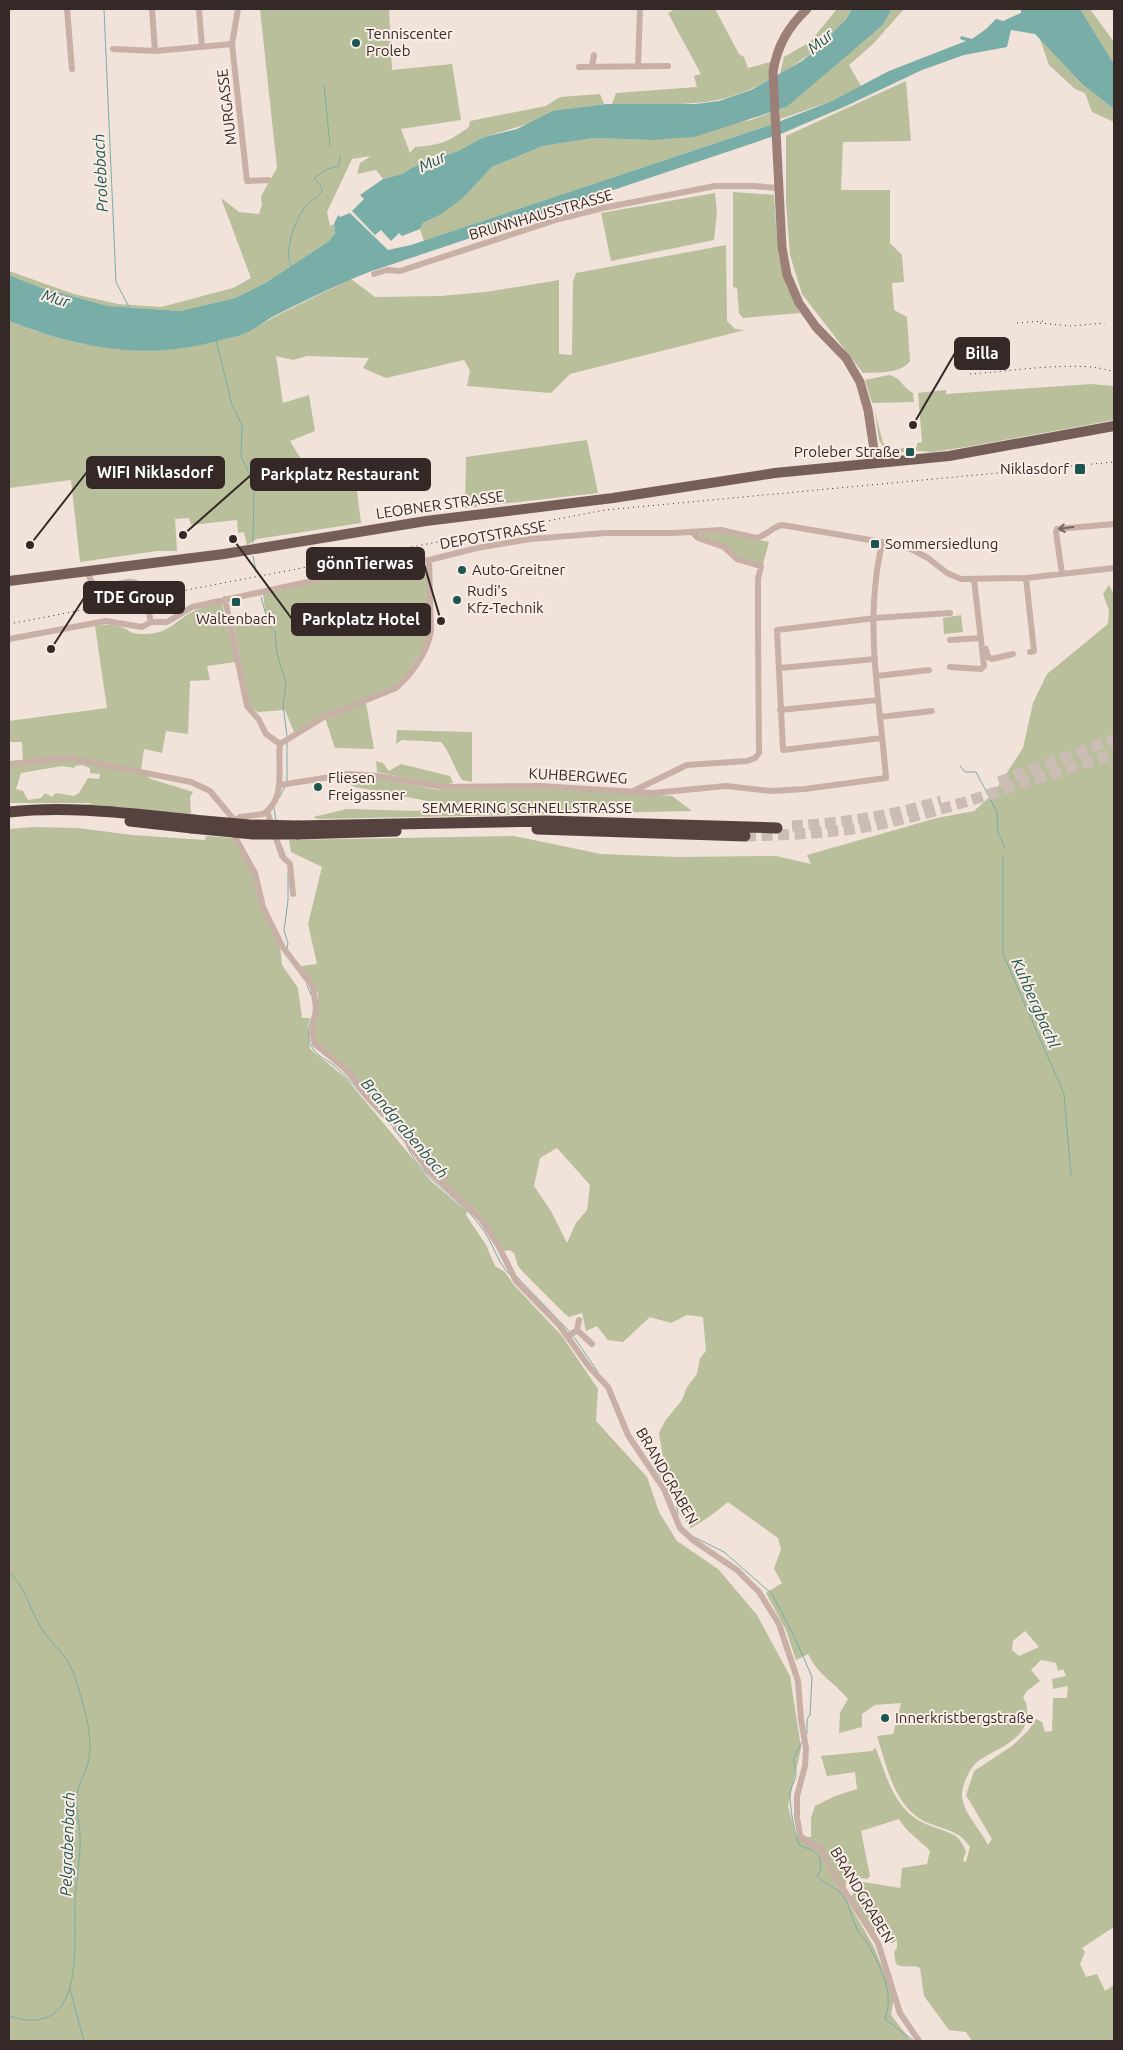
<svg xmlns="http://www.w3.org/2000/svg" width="1123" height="2050" viewBox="0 0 1123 2050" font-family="Ubuntu,sans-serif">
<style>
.green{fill:#b8bf9a;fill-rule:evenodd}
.water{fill:#79ada7}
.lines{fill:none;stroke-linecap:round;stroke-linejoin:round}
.stream{stroke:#79ada7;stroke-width:1}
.highway-tunnel{stroke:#cbbdb6;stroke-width:11;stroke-dasharray:11 5.5;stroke-linecap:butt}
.street{stroke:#c8b0a6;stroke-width:6}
.secondary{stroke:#9c7f77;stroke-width:9}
.primary{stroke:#765e58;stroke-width:10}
.highway{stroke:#55423e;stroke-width:11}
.rail{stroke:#342927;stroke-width:1;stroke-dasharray:1 4;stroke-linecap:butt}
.highway-bridge{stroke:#55423e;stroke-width:11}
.oneway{stroke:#776660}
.poi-dot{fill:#1d5550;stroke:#f9ede6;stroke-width:2}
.labels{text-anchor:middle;stroke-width:4;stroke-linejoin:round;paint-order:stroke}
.poi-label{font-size:15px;fill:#342927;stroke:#f9ede6;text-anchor:start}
.street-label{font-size:15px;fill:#342927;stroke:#f9ede6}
.water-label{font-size:16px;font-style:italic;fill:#1d5550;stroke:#f9ede6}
.leader{fill:none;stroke:#342927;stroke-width:2}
.callout-dot{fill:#342927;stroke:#f9ede6;stroke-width:2}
.callout{fill:#342927;stroke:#342927;stroke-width:2}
.callout-label{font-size:16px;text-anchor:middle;font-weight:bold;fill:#fff}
</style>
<rect width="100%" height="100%" fill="#f1e2da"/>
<path class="green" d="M260,9H389L392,70L452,64L461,120L401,129L410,153L415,147C441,145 448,142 469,127L470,121L546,106L560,97L600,94L604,104L580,108L484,137L458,151L413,167L402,174L383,179L376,170L357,174L360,163L371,156L352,159L327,212L330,226L333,224C337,232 334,235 329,241L267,282L235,298L180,311L108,306L39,287L9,275V271L74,294L118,304L161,307L233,288L251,278L221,198L239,212L259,214L262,205L261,196L277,168Z
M675,9H715L739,54L744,57L748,68L771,62L770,79C716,111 672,103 612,104L616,93L697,87L694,76L701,74L668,13Z
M837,9H852C835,37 808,57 780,74L784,57L810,42Z
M892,9H904L873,44L849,65L861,86L832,101L780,119V110L787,107L883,25Z
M1080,9H1090L1114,42V64Z
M1040,39L1082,84L1114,109V122L1092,112L1085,93L1075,89L1049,65Z
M906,81L911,141L843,142L841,190H890V243L902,255L904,282L892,283L894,310L907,317L910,361C901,374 878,372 863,373L802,294L790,255L786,202V136Z
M773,112V124L424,241L420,229L423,223L440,215L462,199L492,167L543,146L593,138L650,140L751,120Z
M733,192L774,195L778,254L786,285L800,313L743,318L739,313L737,288L733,287Z
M715,193L717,213L714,240L611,261L601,213Z
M726,245L727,321L735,329L745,330L570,374L551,393L467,386L470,370L464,360L386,378L363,368L369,358L307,356L293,360L276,356L283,403L309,395L315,431L290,441L310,474L356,483L361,523L257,539L247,545L244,532L238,533L237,520L191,525L189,518L175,519L177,551H157L80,562L71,480L9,488V321L35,331L83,344L246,333L272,318L351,279L375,297L440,296L486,292L559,280V354L572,355L573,281L576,273Z
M889,375C901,377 903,388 913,393L914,402L872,403L865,380Z
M1091,384L1114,386V420L966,447L932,452L907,450L906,448L917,447V443L922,442L918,393L946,390V394Z
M875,412L883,443L892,449L904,448V452H887L879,440Z
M587,440L598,493L465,508L466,457Z
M723,532L769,542L763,564L743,559L700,537V534Z
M424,564L428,568L429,629L425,646L409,671L394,687L294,732L285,710L258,712L249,706L233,621L266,616L263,594L394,567Z
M1109,585L1114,594V1927L1082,1948L1085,1952L1080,1964L1086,1977L1097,1974L1105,1991L1114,1985V2041H972L966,2032L949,2030L924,1996L920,1968C912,1964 903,1969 896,1964L894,1952L897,1948V1940L893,1943H885L887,1930L883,1927L872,1932L851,1896L863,1882L900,1888L902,1868L927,1864L930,1851C919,1839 907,1833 899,1819L861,1831L870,1876L867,1879L843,1875L846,1881L845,1897L874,1947L894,1997L891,2015L911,2041H9V829L35,827L78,828L132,835L205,840L206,836L233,838L250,865L280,946L282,965L298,988L302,1018H310L308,1028L310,1049L346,1078L432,1182L467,1211L466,1215L486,1245L495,1266L505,1272L513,1284L562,1336L598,1389L596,1421L647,1477L659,1512L677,1541L718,1569L757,1615L790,1676L801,1748L788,1806L796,1836L811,1837V1818L815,1806L835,1796L857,1789L855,1772L827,1776L821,1756L873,1751L875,1747C886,1772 891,1801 915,1818C926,1827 950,1830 958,1838C961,1841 964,1847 966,1851L963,1861L966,1862L970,1847C959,1830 945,1830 928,1823C894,1808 887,1767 877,1736L893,1734L901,1703L875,1705L862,1714V1727L839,1733L840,1713L848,1699C832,1680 819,1676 808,1654L796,1660L786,1630L766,1593L782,1583L774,1569L781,1549L778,1538L728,1502L709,1517L691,1528L680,1514L673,1483L663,1458L659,1433L665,1421L682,1400L687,1387L697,1374L700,1358L706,1351L703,1317L687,1315L671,1323L650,1317L623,1342L608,1340L597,1326L586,1331L582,1313L569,1317L565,1314L524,1273L518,1266L514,1253L509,1250L504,1251L478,1212L433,1172L317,1042L314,1030L318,994L301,966L317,964L308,924L322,867L291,852L289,840L514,836L601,854L678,857L776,856L811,864L807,855L937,818L974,811L993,794L1023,748L1033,703L1047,674L1108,624L1109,610L1103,594ZM557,1148L590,1185L587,1210L576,1223L567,1243L551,1211L534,1186L540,1158ZM1025,1631L1039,1647L1019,1656L1012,1650L1013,1641ZM1041,1660L1056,1663L1058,1671L1063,1669L1066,1676L1052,1679L1053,1689L1068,1686L1067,1698H1053L1052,1731L1045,1732L1042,1722L1036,1719L1028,1731L1012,1746L974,1771L966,1795L992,1839L988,1845C981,1830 964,1814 962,1797C961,1787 969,1769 977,1762C994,1749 1028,1741 1027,1713C1027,1707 1027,1703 1023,1698L1026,1692L1040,1681L1031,1670Z
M222,603L236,662L207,666L210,680L190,681L188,734L166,731L162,753L144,749L141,770L64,756L23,761L22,742H9V721L107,708L95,626C108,624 121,624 132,633C171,639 173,618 203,607C209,605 216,604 222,603Z
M961,615L963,632L944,634L943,618Z
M366,703L374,749L335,748L325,718Z
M397,730L472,732V782L462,780C454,768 451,754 441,742L402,740L396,744Z
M60,759L143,773L151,779L193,792L190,797L191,815L87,805L93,803H9V766ZM82,765L90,768V773L100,774L99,779L88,778L79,793L74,796L56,793L52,797L45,793L41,798L28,800L23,791L16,789L21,773L62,766L74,768L75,766Z
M376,761L383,763L389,771L401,764L450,776L453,783L441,785L377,772Z
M354,777L378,778L438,790L539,787L672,796L692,811L318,819L313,817L347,809L418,811L434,807L433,802L355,787L342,780Z"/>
<path class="water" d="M852,9H892L883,25L787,107L694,137L650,140L593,138L543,146L492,167L462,199L440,215L423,223L420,229L402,236L399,233L391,241L381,230L375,235L352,211L364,199L360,195L383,179L402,174L413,167L458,151L484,137L517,129L553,111L606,104H695L719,101L751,90L802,61L822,44L846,19Z
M1021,9H1080L1114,64V109L1082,84L1035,34L1011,30L1007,47L964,55L922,70L846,106L783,133L369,272C336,285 304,301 272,317C264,322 255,329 246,333C237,337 226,338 217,341C144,361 78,348 9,321V275L39,287L108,306L180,311L235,298L267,282L329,241L335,233L334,224L338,215L340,217L350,213L388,250L411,245L773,124L832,101L889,71L966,41L960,39L961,36L972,39L986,29L996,19L1003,21L1021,13Z"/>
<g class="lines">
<path class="stream" d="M104,9L116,282L129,307
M324,85L330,146
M291,266C283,251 296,217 307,205C312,200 318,197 322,191L321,186L314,178L327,169L339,166L340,156
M216,340L232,405L242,425L241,456L254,484L253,543
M253,556L256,572
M261,597L269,626L275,631L277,653L286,683L283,705L287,736
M960,766L965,772H976L997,812L998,832L1005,848
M287,782V743
M279,798L285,787
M274,808L276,821
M282,847L285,855
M1003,857V954L1064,1094L1071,1175
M287,949L288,943L284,931L288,900V872
M307,985L311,995
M312,1017C309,1027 306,1037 312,1047C316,1055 325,1059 332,1064C354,1081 368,1105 389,1123
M393,1128L402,1139
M407,1146C423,1182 463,1198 484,1231C493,1244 498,1263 509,1274
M516,1276L570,1332
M574,1337L598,1372
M655,1470L674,1490L678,1514
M694,1537L724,1552L772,1594L795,1638L812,1677L810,1715L807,1719V1734
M9,1572C25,1586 29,1607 39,1624C46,1638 58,1647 67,1660C75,1672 85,1710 88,1725C90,1737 91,1751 88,1763C86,1773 78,1783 77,1795C75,1808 80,1823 80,1836C81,1857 76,1879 75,1900C74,1947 86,2041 9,2016
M802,1742L793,1760C801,1781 790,1780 790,1798C791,1814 794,1830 799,1845L814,1851L820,1857L821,1869L817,1876C825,1885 837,1887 844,1897C850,1906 852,1919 857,1929C859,1934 863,1937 866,1941C880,1966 895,1991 885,2019L914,2041
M70,1989L84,2041"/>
<path class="highway-tunnel" d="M999,782L1114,739
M792,826C842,823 892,816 941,801
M745,836C791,835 836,833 881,824C958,808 1038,777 1114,754"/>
<path class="street" d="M67,9L72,69
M152,9L155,51
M199,9L202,47
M238,9L232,44L247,181L268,180
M113,49L155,51L232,44
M638,66L640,9
M579,67L668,66
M592,67L594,55
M374,274L387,270L400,271L559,219L603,208L715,186H753L778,188
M88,570C92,604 122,574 139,584L145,595L151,622
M1062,574L1056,532L1057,529L1114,524
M1026,578L1034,651L1030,652
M225,599L247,706L259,720L266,734L280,744
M9,639L106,621L142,627L151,622H167L192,607L372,568L429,560L477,548L531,539L605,533H673L721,530L756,538C765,537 772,527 782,525L882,542L911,549L928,558L947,573L961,579L1026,578L1114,568
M950,640L981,638
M986,649L988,657L992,659L1013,654
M950,667L981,669L984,666L974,580
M780,668L875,659
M877,676L929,670
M780,710L878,700
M880,717L932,711
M882,738L783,750L777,630L875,618L950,613
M9,764L70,758L191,782L210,791L235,821L240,817L263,814C287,799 277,767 280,744L324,717L396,688C412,674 428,652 431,630L429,560
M280,785L349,774L378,776L443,787L540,786L653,793L726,786L771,791L805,789L886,778C881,713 868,645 876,579C877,567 880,554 882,542
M633,791L687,765L747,761L755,758L759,753L758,632V579L761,566L737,559L724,547L698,538L692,532
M267,811L282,856L290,864L293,894
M235,830L236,839L255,873L263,907L282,946L313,987L316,1008L312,1034L315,1044L350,1073L367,1097L397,1127L427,1169L481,1219L499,1247L516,1281L559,1325L590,1368L608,1387L628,1435L664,1489L680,1528L694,1541L737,1570L759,1592L779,1624L798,1681L801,1720L806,1748L805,1766L797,1796V1818L800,1835L807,1842L821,1849L833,1873L878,1943L900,2013L919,2041
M577,1330L592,1344
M569,1336L577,1330L579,1320"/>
<path class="secondary" d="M807,9C788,27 777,46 773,72L782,248L787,275L799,303L816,327L846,358L860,382L868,410L876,463"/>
<path class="primary" d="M9,581L224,554L426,521L613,498L775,473L949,456L1114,426"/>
<path class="highway" d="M9,812C70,805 132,814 193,820
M130,821L192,828
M298,826L545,821L777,828
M537,829L745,836
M298,834L396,831"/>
<path class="rail" d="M1017,323L1045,321
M1040,323L1070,326L1105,323
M970,374C1007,372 1082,359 1114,372
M9,624L605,510L1114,462"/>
<path class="highway-bridge" d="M193,820L249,825L298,826
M192,828L253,834H298"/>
</g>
<defs><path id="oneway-shaft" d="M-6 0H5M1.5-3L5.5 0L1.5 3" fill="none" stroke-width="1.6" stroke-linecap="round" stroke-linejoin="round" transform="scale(1.25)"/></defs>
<use class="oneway" href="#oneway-shaft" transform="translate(1066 528) rotate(173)"/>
<g class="poi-dot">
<circle cx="356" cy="43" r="5"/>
<rect x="905" y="447" width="10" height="10" rx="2.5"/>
<rect x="1074" y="463" width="12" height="12" rx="2.5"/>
<rect x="870" y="539" width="10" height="10" rx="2.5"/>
<circle cx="462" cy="570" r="5"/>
<circle cx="457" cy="600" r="5"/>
<rect x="231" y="597" width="10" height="10" rx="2.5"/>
<circle cx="318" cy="787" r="5"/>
<circle cx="885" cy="1718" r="5"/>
</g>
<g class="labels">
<g class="poi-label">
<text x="366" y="39">Tenniscenter<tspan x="366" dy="17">Proleb</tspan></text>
<text x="900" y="457" text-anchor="end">Proleber Straße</text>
<text x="1069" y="474" text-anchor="end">Niklasdorf</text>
<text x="885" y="549">Sommersiedlung</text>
<text x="472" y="575">Auto-Greitner</text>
<text x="467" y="596">Rudi's<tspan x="467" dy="17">Kfz-Technik</tspan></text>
<text x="236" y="624" text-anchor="middle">Waltenbach</text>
<text x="328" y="783">Fliesen<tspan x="328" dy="17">Freigassner</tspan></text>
<text x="895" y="1723">Innerkristbergstraße</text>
</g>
<g class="street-label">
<text transform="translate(227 107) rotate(-97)" y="5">MURGASSE</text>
<text transform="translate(541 215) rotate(-16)" y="5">BRUNNHAUSSTRASSE</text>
<text transform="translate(440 505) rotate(-8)" y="5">LEOBNER STRASSE</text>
<text transform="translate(493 535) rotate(-10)" y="5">DEPOTSTRASSE</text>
<text transform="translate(578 776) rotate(3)" y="5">KUHBERGWEG</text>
<text x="527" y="813">SEMMERING SCHNELLSTRASSE</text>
<text transform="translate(667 1476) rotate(60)" y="5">BRANDGRABEN</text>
<text transform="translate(862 1895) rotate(59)" y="5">BRANDGRABEN</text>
</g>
<g class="water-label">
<text transform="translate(820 41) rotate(-40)" y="6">Mur</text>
<text transform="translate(432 161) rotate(-25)" y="6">Mur</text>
<text transform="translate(100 173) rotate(-93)" y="6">Prolebbach</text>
<text transform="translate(56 298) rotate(16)" y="6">Mur</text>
<text transform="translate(1036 1003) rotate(66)" y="6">Kuhbergbachl</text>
<text transform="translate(405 1128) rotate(50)" y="6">Brandgrabenbach</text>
<text transform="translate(67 1844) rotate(-88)" y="6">Pelgrabenbach</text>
</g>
</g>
<path class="leader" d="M913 425L955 353M30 545L87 472M183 535L251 475M441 621L424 564M51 649L84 598M233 539L292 619"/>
<g class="callout-dot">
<circle cx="913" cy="425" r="5"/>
<circle cx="30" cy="545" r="5"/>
<circle cx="183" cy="535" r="5"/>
<circle cx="441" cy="621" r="5"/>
<circle cx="51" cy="649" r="5"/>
<circle cx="233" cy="539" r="5"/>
</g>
<g class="callout">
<rect x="955" y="338" width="54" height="31" rx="5"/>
<rect x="87" y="457" width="137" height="31" rx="5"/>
<rect x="251" y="459" width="179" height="31" rx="5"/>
<rect x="307" y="548" width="117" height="31" rx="5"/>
<rect x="84" y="582" width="100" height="31" rx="5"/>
<rect x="292" y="604" width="138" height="31" rx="5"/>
</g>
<g class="callout-label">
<text x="982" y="359">Billa</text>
<text x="155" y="478">WIFI Niklasdorf</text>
<text x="340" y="480">Parkplatz Restaurant</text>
<text x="365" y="569">gönnTierwas</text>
<text x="134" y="603">TDE Group</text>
<text x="361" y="625">Parkplatz Hotel</text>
</g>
<rect width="1123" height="2050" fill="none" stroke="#342927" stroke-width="20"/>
</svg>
